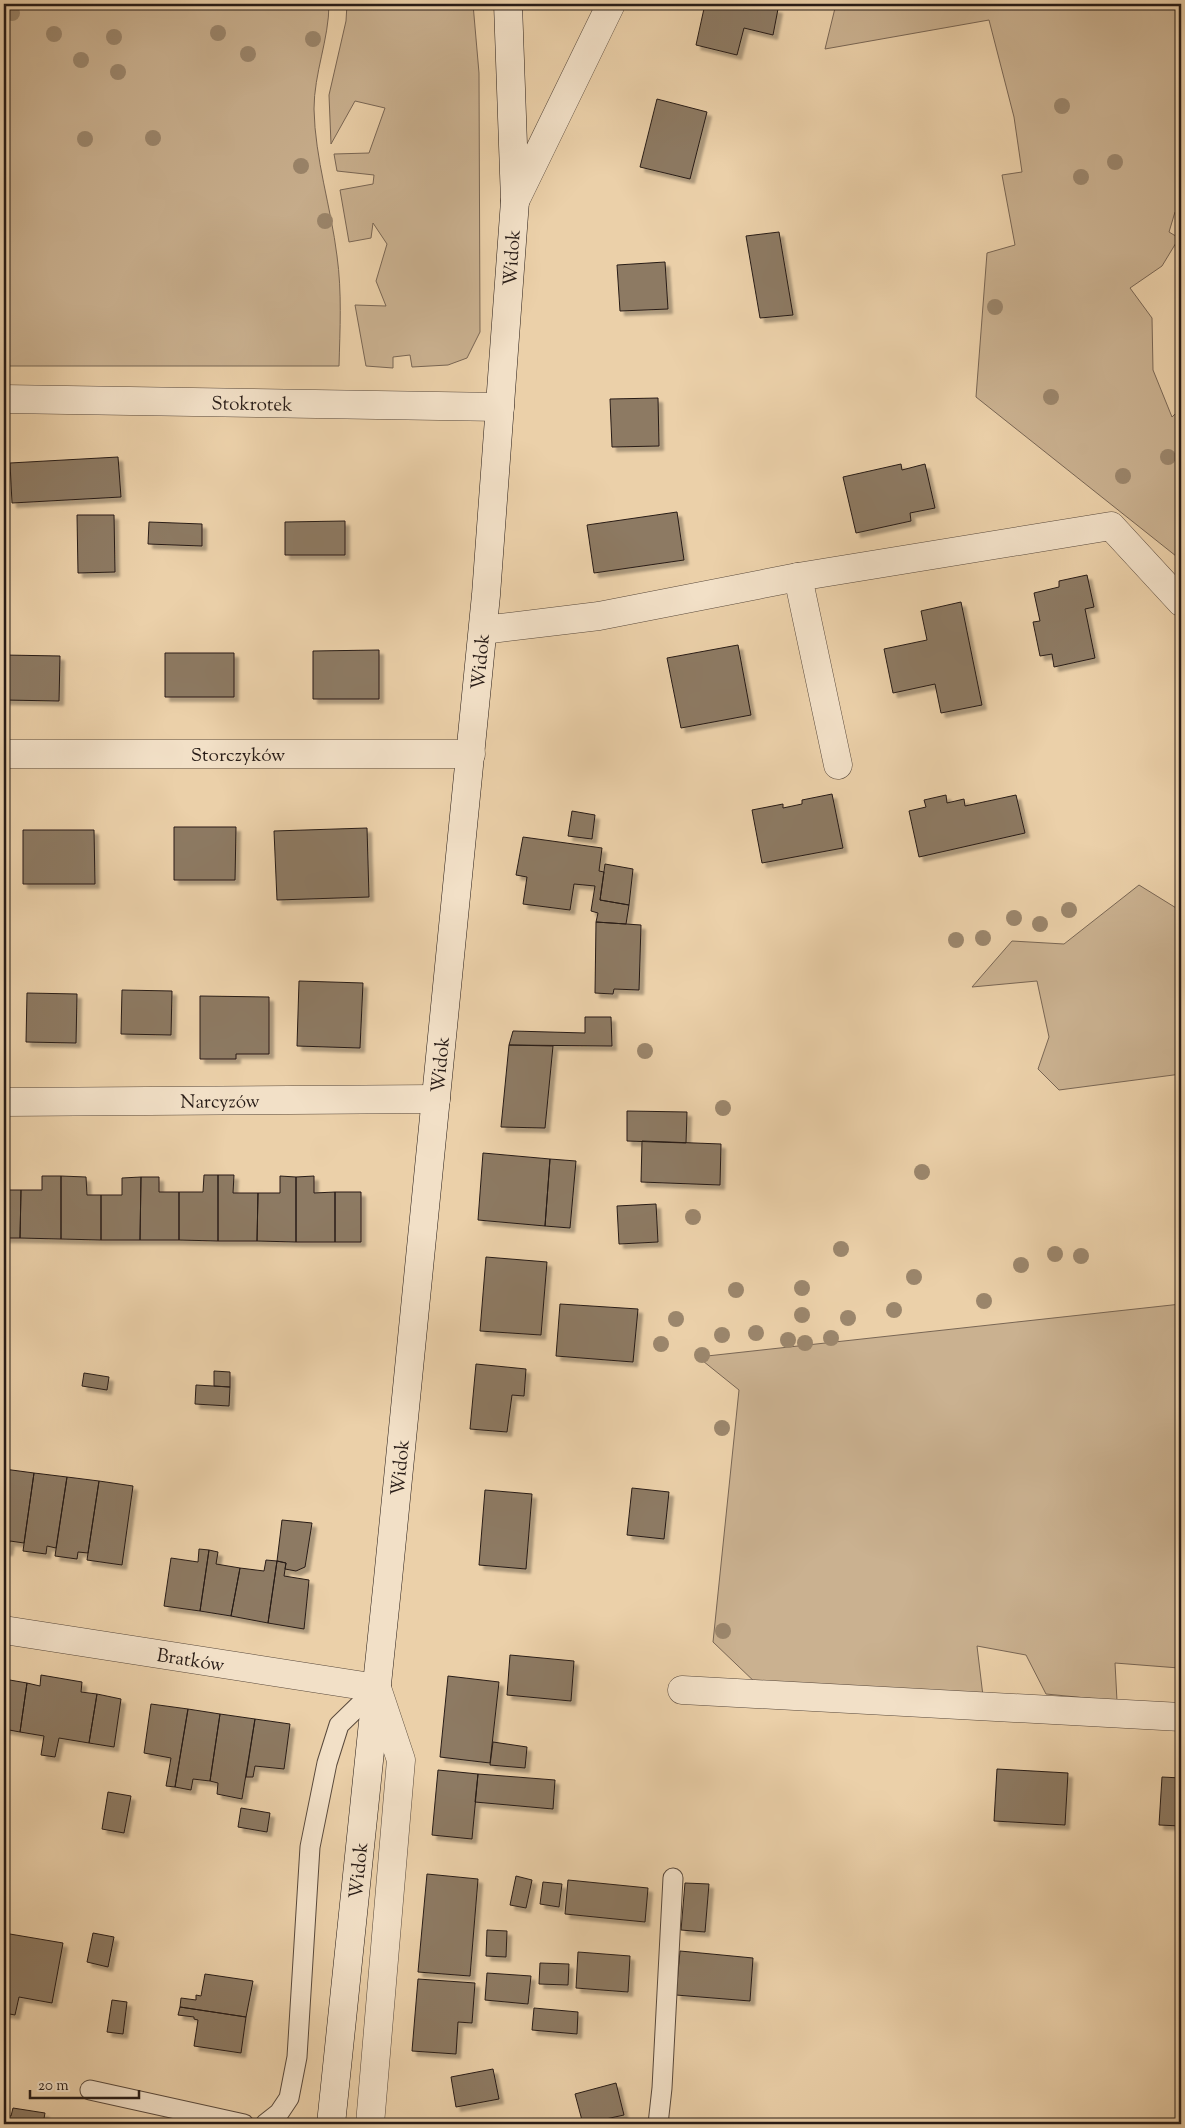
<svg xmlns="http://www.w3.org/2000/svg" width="1185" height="2128" viewBox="0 0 1185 2128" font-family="'Sorts Mill Goudy',serif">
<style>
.green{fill:#cab190;stroke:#796654}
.building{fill:#8d7a63;stroke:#281c17;filter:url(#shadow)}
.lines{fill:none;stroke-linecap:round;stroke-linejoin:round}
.lane-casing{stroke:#59493c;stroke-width:21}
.street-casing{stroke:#59493c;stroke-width:29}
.secondary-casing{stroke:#281c17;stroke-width:29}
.lane{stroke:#f2e0c7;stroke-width:19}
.street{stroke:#f2e0c7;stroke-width:28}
.secondary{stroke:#f2e0c7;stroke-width:28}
.tree{fill:#9b866c}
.labels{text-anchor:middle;stroke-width:4.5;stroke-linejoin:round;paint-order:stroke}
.street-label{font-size:19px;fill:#281c17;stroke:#f2e0c7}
</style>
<defs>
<filter id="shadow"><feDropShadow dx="4.5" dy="4.5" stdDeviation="1" flood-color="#0004"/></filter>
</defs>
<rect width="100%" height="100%" fill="#ebd0a9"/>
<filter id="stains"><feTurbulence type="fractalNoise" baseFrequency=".004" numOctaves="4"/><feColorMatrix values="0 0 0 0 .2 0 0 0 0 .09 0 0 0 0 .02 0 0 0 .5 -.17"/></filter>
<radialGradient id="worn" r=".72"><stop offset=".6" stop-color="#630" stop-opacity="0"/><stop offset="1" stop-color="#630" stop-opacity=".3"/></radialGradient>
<path class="green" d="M4,4H329C329,39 314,73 314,109C315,159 331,207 337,256C342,292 340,329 339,366H4Z
M347,4H473L479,73L480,332L467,358L448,365L412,367L410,355L393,357V368L366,366L355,305L386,306L376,281L387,244L373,223L371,238L349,242L340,190L373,184L374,175L337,171L334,154L369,153L385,108L355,101L331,144L329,95L346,21Z
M836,4H1181V206L1175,212L1169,232L1179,238L1162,266L1130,288L1152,318L1153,370L1172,417L1181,408V560L976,397L987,253L1015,245L1002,175L1022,172L1014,117L989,20L825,49Z
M1139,885L1181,911V1074L1059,1090L1038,1069L1049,1037L1037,981L972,987L1012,941L1064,944Z
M1181,1304V1638L1179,1668L1115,1663L1117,1701L1046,1694L1026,1655L977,1646L983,1696L759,1686L713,1642L739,1390L698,1357Z"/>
<path class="building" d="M705,4H755L778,9L773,35L744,28L737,55L696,45Z
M657,99L707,112L690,179L640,167Z
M779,232L793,315L760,318L746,236Z
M665,262L668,309L620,311L617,265Z
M658,398L659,446L612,447L610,399Z
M118,457L121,497L12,503L10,463Z
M901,464L902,470L925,464L935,508L910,513L911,521L856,533L843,477Z
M677,512L684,560L594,573L587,525Z
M77,515H114L115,572L78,573Z
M345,521V555H285V522Z
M149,522L202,524V546L148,544Z
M1087,575L1094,607L1085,609L1095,658L1054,667L1052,654L1040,656L1033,622L1040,621L1034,593L1059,587V581Z
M961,602L982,705L941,713L935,684L893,693L884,649L927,640L921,611Z
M738,645L751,715L681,728L667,658Z
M379,650V699H313V651Z
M165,653H234V697H165Z
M4,655L60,656L59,701L4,700Z
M832,794L843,848L762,863L752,810L783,804V808L802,804V800Z
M946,795L947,803L964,799L965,806L1016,795L1025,833L919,857L909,811L926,807L924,800Z
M572,811L595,815L592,839L568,836Z
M174,827H236L235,880H174Z
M367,828L369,897L277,900L274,831Z
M23,830H94L95,884H23Z
M523,837L602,848L599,871L604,872L600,900L629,905L626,924L596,922L598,913L591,911L595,886L574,884L570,910L523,904L527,877L516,875Z
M605,864L633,869L629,905L600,900Z
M596,922L641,925L639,990L614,989L613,994L595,993Z
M299,981L363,983L360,1048L297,1046Z
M122,990L172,991L171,1035L121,1034Z
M27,993L77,994L76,1043L26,1042Z
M200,996L269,997V1054H236V1059H200Z
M585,1017H611L612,1046L509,1045L513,1031L585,1033Z
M509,1045L553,1046L545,1128L501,1127Z
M627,1111L687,1112L686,1143L627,1141Z
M642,1141L721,1144L720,1185L641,1182Z
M483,1153L550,1159L545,1226L478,1220Z
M550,1159L576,1161L570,1228L545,1226Z
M204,1175H218V1241L179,1240V1192H203Z
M218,1175H234L233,1193H258L257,1241H218Z
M42,1176H61V1239L20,1238L21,1190H42Z
M61,1176L86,1177L87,1195H101V1240L61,1239Z
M280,1176L296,1177V1242L257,1241L258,1193H280Z
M314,1176V1193L335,1192V1242H296V1177Z
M141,1177H159V1192H179V1240H140Z
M141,1177L140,1240H101V1195H122V1178Z
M4,1190H21L20,1238H4Z
M335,1192H361V1242H335Z
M656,1204L658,1242L619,1244L617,1206Z
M486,1257L547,1262L541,1335L480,1331Z
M560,1304L638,1309L633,1362L556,1356Z
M476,1364L526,1369L524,1396L512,1395L507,1432L470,1429Z
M214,1371L230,1372V1387L214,1386Z
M84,1373L109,1377L107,1390L82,1386Z
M196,1385L230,1387L229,1406L195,1404Z
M4,1469L34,1473L24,1543L10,1541L8,1551H4Z
M34,1473L67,1477L56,1548L47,1546L46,1554L23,1551Z
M67,1477L99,1481L88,1553L78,1552L77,1559L55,1556Z
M99,1481L133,1486L122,1565L87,1560Z
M632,1488L669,1492L664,1539L627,1535Z
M485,1490L532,1494L526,1569L479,1565Z
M282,1520L312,1523L305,1567L296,1571L285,1569L286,1563L277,1561Z
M199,1549L209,1550L200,1611L164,1606L171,1558L198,1562Z
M209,1550L218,1552L216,1564L240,1568L231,1616L200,1611Z
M266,1560L277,1561L268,1623L231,1616L240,1568L264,1571Z
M277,1561L286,1563L284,1576L309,1580L304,1629L268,1623Z
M510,1655L574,1661L571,1701L507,1695Z
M41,1675L82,1682L81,1692L97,1694L89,1743L59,1738L55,1757L41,1755L44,1736L20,1732L27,1683L40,1686Z
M448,1676L499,1682L490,1763L440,1757Z
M4,1679L27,1683L20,1732L4,1729Z
M97,1694L121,1699L114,1747L89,1743Z
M151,1704L188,1709L175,1787L166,1786L171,1758L144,1753Z
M188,1709L220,1714L210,1781L193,1779L191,1790L175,1787Z
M220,1714L255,1719L242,1799L217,1794L218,1783L210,1781Z
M255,1719L290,1724L284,1769L255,1766L253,1777H246Z
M493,1742L527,1747L525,1768L490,1765Z
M997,1769L1068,1773L1065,1825L994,1821Z
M438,1770L478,1774L472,1839L432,1835Z
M478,1774L555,1780L553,1809L475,1802Z
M1162,1777L1181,1778V1826L1159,1825Z
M108,1792L131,1796L124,1833L102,1829Z
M241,1808L270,1813L267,1832L238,1827Z
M427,1874L478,1879L470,1976L418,1972Z
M516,1876L532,1880L526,1908L510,1905Z
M568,1880L648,1888L645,1922L565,1914Z
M543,1882L562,1884L559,1907L540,1904Z
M685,1883L709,1884L705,1932L681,1930Z
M487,1930L507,1931L506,1957L486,1956Z
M4,1933L63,1943L52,2003L19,1997L15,2015L4,2013Z
M93,1933L114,1937L108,1967L87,1962Z
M680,1951L753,1958L750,2001L676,1995Z
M578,1952L630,1956L628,1992L576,1988Z
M540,1963L569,1964L568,1985L539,1984Z
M487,1973L531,1976L528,2004L485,2000Z
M205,1974L253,1981L246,2017L180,2007L181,1998L196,2000V1995L201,1996Z
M418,1979L475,1983L472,2023L458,2022L456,2054L412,2051Z
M112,2000L127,2002L123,2034L107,2032Z
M180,2007L246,2017L241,2053L194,2046L198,2020L194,2019V2017L178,2015Z
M534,2008L578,2012L577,2034L532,2030Z
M493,2069L499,2099L456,2107L451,2077Z
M616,2083L624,2115L583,2124L575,2094Z
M13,2108L45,2113L43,2124H4V2115L11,2116Z
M103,2119L135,2124H102Z"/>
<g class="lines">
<defs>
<path id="lane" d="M90,2090L244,2124
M265,2124L279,2113L289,2098L297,2057L310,1847L327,1763L339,1725L377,1688
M658,2124L662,2088L673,1878"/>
<g id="street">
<path d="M515,201L611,4"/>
<path id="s1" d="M4,399L500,407"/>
<path d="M798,577L838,765"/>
<path d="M483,630L599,616L798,577L1111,526L1181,602"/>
<path id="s2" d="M4,754H471"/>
<path id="s3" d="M4,1102L436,1099"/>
<path id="s4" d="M4,1630L377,1688L401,1760L370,2124"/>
<path d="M682,1690L1181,1717"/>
</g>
<g id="secondary">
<path id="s5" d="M331,2124L388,1579L486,595L515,201L508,4"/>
</g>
</defs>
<use href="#lane" class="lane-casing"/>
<use href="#street" class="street-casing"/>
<use href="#secondary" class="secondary-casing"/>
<use href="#lane" class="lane"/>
<use href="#street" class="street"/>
<use href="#secondary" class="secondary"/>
</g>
<g class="tree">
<circle cx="12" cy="13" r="8"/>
<circle cx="218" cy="33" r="8"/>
<circle cx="54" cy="34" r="8"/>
<circle cx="114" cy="37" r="8"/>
<circle cx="313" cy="39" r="8"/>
<circle cx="248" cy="54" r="8"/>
<circle cx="81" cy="60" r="8"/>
<circle cx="118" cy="72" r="8"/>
<circle cx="1062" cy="106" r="8"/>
<circle cx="153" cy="138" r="8"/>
<circle cx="85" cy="139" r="8"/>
<circle cx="1115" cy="162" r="8"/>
<circle cx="301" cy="166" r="8"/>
<circle cx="1081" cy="177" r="8"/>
<circle cx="325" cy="221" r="8"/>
<circle cx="995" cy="307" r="8"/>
<circle cx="1051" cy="397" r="8"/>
<circle cx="1168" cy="457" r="8"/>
<circle cx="1123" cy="476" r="8"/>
<circle cx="1069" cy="910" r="8"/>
<circle cx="1014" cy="918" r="8"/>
<circle cx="1040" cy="924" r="8"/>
<circle cx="983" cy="938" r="8"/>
<circle cx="956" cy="940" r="8"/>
<circle cx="645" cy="1051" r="8"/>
<circle cx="723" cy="1108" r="8"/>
<circle cx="922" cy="1172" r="8"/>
<circle cx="693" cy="1217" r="8"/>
<circle cx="841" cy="1249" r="8"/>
<circle cx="1055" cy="1254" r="8"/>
<circle cx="1081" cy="1256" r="8"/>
<circle cx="1021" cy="1265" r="8"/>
<circle cx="914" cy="1277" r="8"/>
<circle cx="802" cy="1288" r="8"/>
<circle cx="736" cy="1290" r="8"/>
<circle cx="984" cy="1301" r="8"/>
<circle cx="894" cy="1310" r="8"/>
<circle cx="802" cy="1315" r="8"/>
<circle cx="848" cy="1318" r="8"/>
<circle cx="676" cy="1319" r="8"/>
<circle cx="756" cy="1333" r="8"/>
<circle cx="722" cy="1335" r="8"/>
<circle cx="831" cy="1338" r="8"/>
<circle cx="788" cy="1340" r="8"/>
<circle cx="805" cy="1343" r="8"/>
<circle cx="661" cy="1344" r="8"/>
<circle cx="702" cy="1355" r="8"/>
<circle cx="722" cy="1428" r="8"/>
<circle cx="723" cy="1631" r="8"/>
</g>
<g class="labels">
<g class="street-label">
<text dy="7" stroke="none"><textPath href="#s5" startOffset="1875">Widok</textPath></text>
<text dy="7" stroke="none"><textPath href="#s1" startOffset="248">Stokrotek</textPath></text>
<text dy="7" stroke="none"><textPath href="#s5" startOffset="1470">Widok</textPath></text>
<text dy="7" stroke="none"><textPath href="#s2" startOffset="234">Storczyków</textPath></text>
<text dy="7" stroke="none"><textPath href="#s5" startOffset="1065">Widok</textPath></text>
<text dy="7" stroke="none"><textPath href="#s3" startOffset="216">Narcyzów</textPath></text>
<text dy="7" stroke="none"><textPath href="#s5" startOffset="660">Widok</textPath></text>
<text dy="7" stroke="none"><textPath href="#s4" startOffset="189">Bratków</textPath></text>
<text dy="7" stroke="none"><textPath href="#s5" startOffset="255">Widok</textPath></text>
</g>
</g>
<rect width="1185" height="2128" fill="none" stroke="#ebd0a9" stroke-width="20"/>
<rect x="5" y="5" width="1175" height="2118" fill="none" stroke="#281c17" stroke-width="2.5"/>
<rect x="10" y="10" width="1165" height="2108" fill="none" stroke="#281c17"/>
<path d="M30 2090v8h109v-8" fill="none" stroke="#281c17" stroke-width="2.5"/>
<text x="38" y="2090" font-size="15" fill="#281c17" stroke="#f2e0c7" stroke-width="4" paint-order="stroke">20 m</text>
<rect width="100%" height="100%" filter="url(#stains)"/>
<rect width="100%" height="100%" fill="url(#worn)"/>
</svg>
